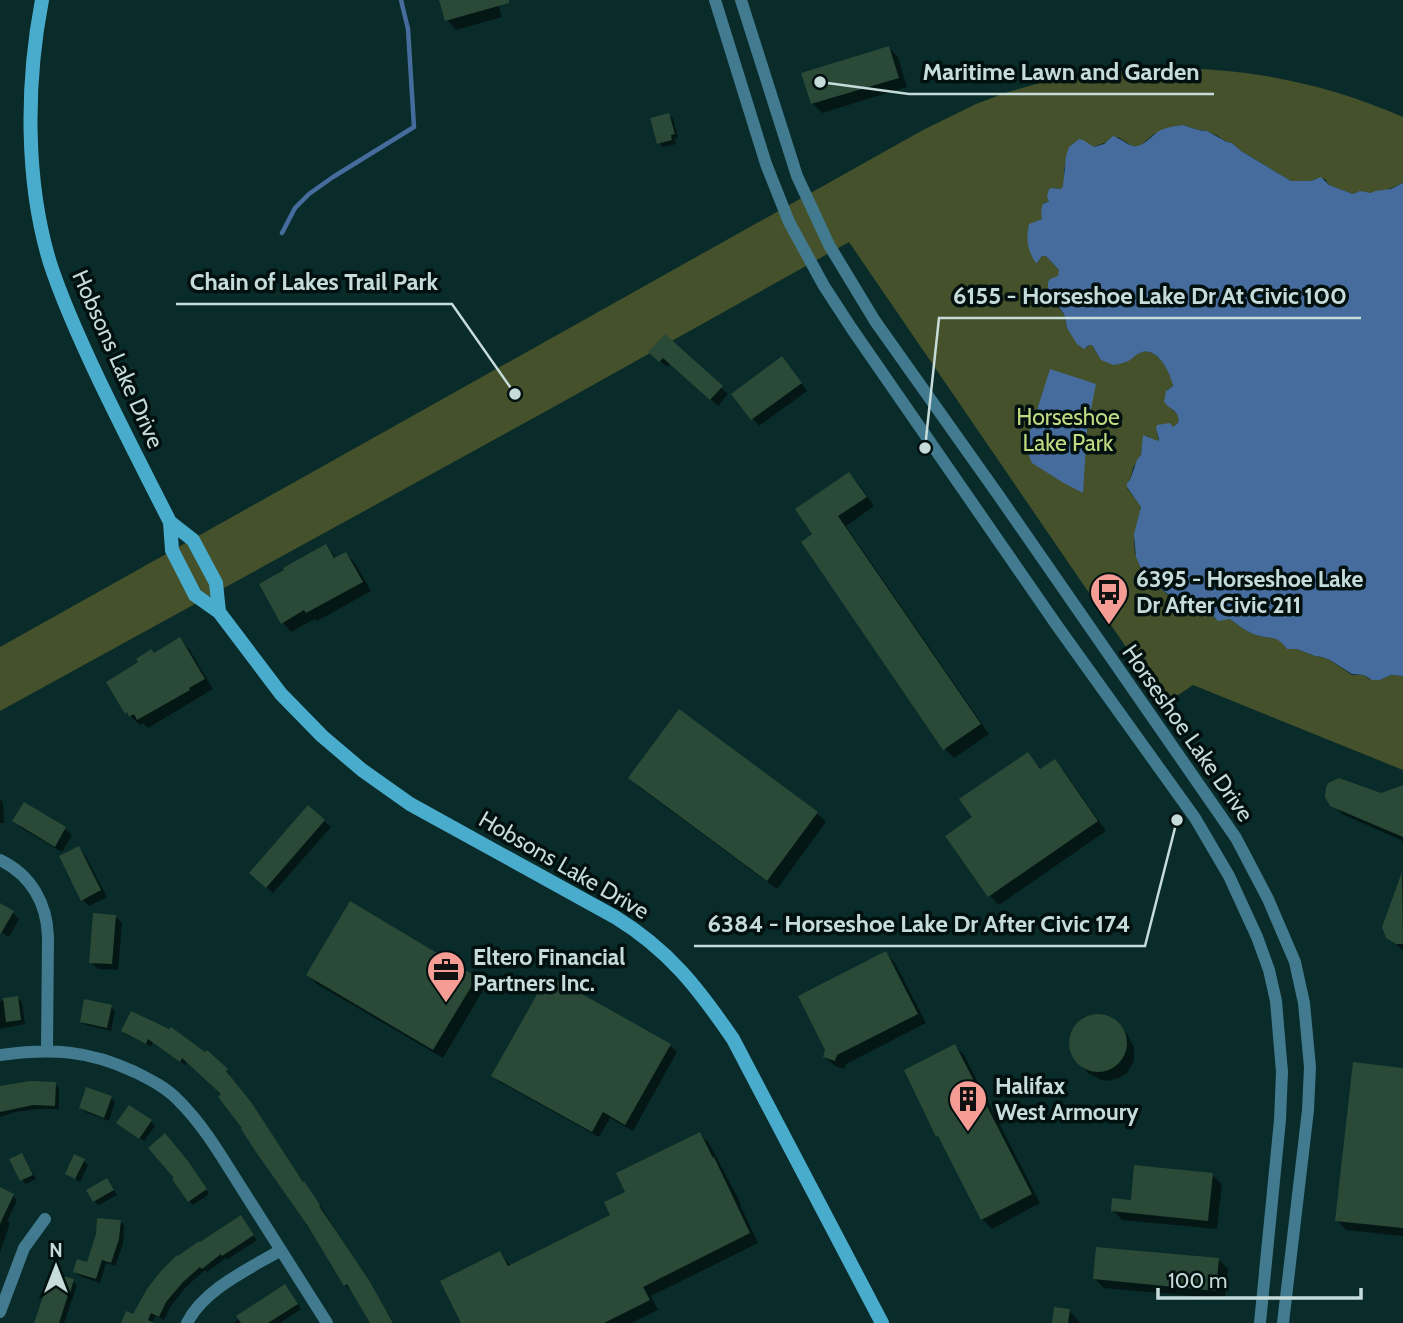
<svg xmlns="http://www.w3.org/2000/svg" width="1403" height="1323" viewBox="0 0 1403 1323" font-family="Cabin,sans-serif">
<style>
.green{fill:#45512a}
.water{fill:#456c9d}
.shadow{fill:#0007}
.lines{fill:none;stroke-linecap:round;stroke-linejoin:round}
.stream{stroke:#456c9d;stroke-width:4.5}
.building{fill:#2a4936}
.street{stroke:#427b8f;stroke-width:12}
.secondary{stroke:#4aaccc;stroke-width:14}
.labels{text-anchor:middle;stroke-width:7;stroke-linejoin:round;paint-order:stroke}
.street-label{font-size:23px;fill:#c6dcda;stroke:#021110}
.park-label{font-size:23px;fill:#bedb82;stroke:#021110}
.poi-label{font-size:23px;font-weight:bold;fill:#c6dcda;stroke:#021110;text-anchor:start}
.leader{fill:none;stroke:#c6dcda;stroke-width:2.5}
.callout-dot{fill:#c6dcda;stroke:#021110;stroke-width:2.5}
.callout-label{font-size:24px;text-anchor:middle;font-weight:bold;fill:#c6dcda;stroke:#021110;stroke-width:7;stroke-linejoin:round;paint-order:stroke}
</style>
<rect width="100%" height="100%" fill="#092b29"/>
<path class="green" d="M1156,68C1244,67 1322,82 1403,117V183C1392,188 1381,193 1369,193C1362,193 1360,191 1353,194L1329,185L1325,179L1318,178L1311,181H1291L1241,151L1232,143L1227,142L1216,135L1203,130H1198L1183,125L1154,134L1140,146H1132L1118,137L1094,147L1075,143L1072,144L1064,169V186L1061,189L1052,188L1049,201L1044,203L1042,219L1039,221L1037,263L1042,256H1046L1059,270V276L1053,279V299L1065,316L1067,328L1086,348L1089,345H1092L1101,360L1122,363C1129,361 1135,354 1141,352C1158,347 1171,373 1173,386L1167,390L1170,407L1179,416L1178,423L1173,427L1156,429L1159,441H1154L1147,436L1142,447L1141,455L1133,468L1130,480L1127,483V488L1141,506L1134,541L1135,553L1143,573L1168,595L1180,597L1187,605L1195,610L1210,612C1218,623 1219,619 1230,619C1238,625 1247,632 1256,635C1273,640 1276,634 1287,649H1297L1315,656L1322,657L1330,660L1352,675H1364L1369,679L1380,680L1391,675L1403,676V770L1193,685L1165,704L849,242L541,414L0,711V647L923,130L976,104L1005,93L1047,81L1107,73Z"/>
<path class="water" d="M1183,125L1198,130L1207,131L1227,142L1232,143L1241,151L1291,181H1311L1321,177L1329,185L1353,194L1360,191L1371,193L1375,191L1391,189L1403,183V676L1391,675L1380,680H1372L1364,675L1352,674L1330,660L1322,657L1315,656L1297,649H1287C1276,634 1272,640 1256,635C1247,632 1238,625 1230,619L1218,621L1210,612L1191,608L1180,597L1169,595L1154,583L1143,573L1136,557L1134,534L1141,507L1127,487V483L1130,480L1137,460L1141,455L1143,435L1158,441L1159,439L1156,429L1157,425L1170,423L1173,427L1178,423C1181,411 1170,410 1164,402L1166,391L1173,386C1170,372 1157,345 1140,353C1136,354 1133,358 1130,360C1125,363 1119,364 1113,365L1101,360L1092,345H1089L1084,349L1077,344L1067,328L1065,316L1048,289V282L1050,279L1058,276L1059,270L1046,256H1042L1037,263H1036C1027,250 1026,239 1029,224L1042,219L1041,210L1043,204L1049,201L1047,196L1049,189L1052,188L1061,189L1063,186L1066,156L1069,147L1079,139L1083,140L1094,147L1104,144L1113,136C1120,138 1126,144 1133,146C1144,148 1151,135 1161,130C1168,127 1175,126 1183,125Z
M1050,369L1096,384L1087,430L1083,493L1062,482L1032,463L1024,444L1032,426Z"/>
<path class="shadow" d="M441,0H497L502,17L456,30L447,20Z
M889,48L898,57L907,87L822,113L812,103Z
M669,115L673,119L678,138L674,139L676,144L663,147L659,143Z
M665,336L728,394L718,406L671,363L667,367L651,352Z
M789,365L807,391L759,426L734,394Z
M849,474L858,483L874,506L846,526L989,734L954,758L945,749L814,535Z
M326,546L337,559L346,554L355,563L371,591L317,621L314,619L291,632L282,622L287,571Z
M180,640L189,649L213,689L148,728L143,723L140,725L126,712L154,655Z
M680,711L817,813L826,822L777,889L639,787L630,778Z
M1028,754L1042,770L1054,762L1064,771L1106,831L999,905L990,896L947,836L974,817Z
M1403,787V844L1401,840L1342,814L1332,804L1381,795Z
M0,799L3,802L4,823H0Z
M24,804L65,829L72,835L62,852L21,828L15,821Z
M324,821L331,827L273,893L258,880Z
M79,848L85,855L107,897L89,906L83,900Z
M1403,874V951L1392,940L1385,921Z
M0,905L13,913L19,919L9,937L0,931Z
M115,916L122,923L118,970L98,969L91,962Z
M886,953L895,963L926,1023L846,1064L844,1069L835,1066L825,1057Z
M308,975L476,978L485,987L443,1058L317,984Z
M548,978L670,1046L677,1052L633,1131L610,1118L599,1137L500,1082L493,1075Z
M18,998L22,1002L25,1024L0,1029V1001Z
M111,1007L115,1011L111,1031L86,1025L81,1021Z
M1098,1016L1105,1017L1117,1024L1127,1034L1134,1047V1061L1127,1073L1121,1077L1108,1081L1101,1080L1088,1073L1074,1057L1070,1043L1074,1029L1084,1020Z
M123,1031L205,1054L207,1052L230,1074L229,1076L323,1210L394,1323H372L351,1288L349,1289L345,1285L309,1225L224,1094L187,1061L185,1065L153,1042L151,1046L127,1035Z
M955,1046L964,1055L1040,1203L992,1229L982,1219L941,1139L938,1136Z
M1403,1070V1236L1346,1230L1337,1220Z
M55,1084L59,1088V1109H38L15,1112L0,1117V1088Z
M111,1098L115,1102L109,1121L85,1112L81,1108Z
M151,1122L155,1126L144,1141L123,1127Z
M700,1134L709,1143L741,1204L740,1205L758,1243L651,1296L658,1310L631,1323H463L500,1253L511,1266L612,1215L628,1192Z
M169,1140L192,1167L209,1194L193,1205L189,1201Z
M21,1155L25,1159L36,1179L26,1184L22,1180Z
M84,1161L88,1165L80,1182L67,1173Z
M1212,1175L1222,1184L1217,1229L1122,1220L1113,1210L1132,1202Z
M107,1180L117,1195L99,1205L94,1201Z
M0,1189L12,1195L16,1199V1203L7,1221L10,1223L0,1253Z
M241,1217L257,1240L228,1259L226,1258L207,1272L205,1270L187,1286L170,1307L164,1320L155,1316L152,1323H123L134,1317Z
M120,1221L124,1226L123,1244L115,1266L106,1263L100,1283L79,1276L75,1272L88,1264Z
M1219,1260L1228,1269L1225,1299L1104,1288L1094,1278Z
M73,1281L77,1285L64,1323H36Z
M285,1286L301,1309L280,1323H233Z
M1069,1311L1081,1323H1054Z"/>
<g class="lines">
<path class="stream" d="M282,233L295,208L309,194L333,177L414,127L408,29L401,0"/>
</g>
<path class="building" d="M439,0H509V3L445,21Z
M889,46L899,78L811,104L801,73Z
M669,113L675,134L671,135L672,140L657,144L650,118Z
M665,334L723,386L710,400L663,358L659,362L648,352Z
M782,356L802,383L751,420L731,394Z
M849,472L867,497L838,516L981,724L943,750L801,542L812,534L795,509Z
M326,544L334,558L346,552L363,582L306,613L304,610L281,624L259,584L284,570L283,568Z
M180,637L205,679L189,688L190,690L137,720L134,714L129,717L127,712L125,714L106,682L138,662L136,659L151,649L154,653Z
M679,709L818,812L767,881L628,778Z
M1028,752L1040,769L1055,759L1098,821L988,897L945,836L972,817L959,799Z
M1339,778L1381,793L1403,785V837L1330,806L1325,797L1326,788L1328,783Z
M24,802L66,827L55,847L12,821Z
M308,805L325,820L266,888L249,873Z
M79,846L101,890L81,901L59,856Z
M1402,872L1403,944H1396L1386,938L1382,927Z
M350,901L477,977L433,1050L306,975Z
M0,903L14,911L0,935Z
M93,913L116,915L112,964L89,963Z
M886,951L918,1014L837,1055L835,1061L823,1057L825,1050L798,996Z
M548,975L671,1044L625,1125L603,1112L592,1132L491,1076Z
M18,996L21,1020L6,1022L3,998Z
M84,999L112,1005L107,1028L80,1022Z
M131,1011L169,1029L171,1027L205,1052L207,1050L228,1069L226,1071L251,1102L303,1182L304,1181L320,1205L319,1206L336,1231L370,1282L393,1323H370L347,1284L344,1286L308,1226L256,1152L241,1129L242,1128L218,1097L221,1094L182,1058L180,1062L148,1039L146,1044L121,1031Z
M1069 1043a29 29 0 1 1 58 0a29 29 0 1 1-58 0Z
M955,1044L1032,1194L981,1220L938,1136L936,1137L904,1070Z
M1353,1062L1403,1068V1228L1335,1221Z
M30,1081L56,1082L55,1106L33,1105L0,1112V1086Z
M86,1087L112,1096L104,1118L79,1108Z
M129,1105L152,1120L139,1139L116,1123Z
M700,1132L713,1158L714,1157L750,1233L643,1287L650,1300L604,1323H461L440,1281L500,1251L508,1266L610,1215L604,1202L625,1192L616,1173Z
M165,1133L188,1161L207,1189L188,1202L172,1179L174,1178L148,1148Z
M22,1153L33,1175L20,1181L9,1159Z
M74,1154L85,1159L75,1179L65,1174Z
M1134,1165L1213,1173L1208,1221L1111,1211L1112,1198L1131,1200Z
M107,1178L114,1190L93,1202L86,1190Z
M0,1187L14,1194L0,1224Z
M241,1215L254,1235L222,1256L221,1254L202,1269L200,1267L183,1282L166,1302L159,1317L151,1313L148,1320L154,1323H121L126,1311L133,1314L147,1289L160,1272L177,1255L178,1256L199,1241L200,1242Z
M97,1218L121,1220L119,1239L111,1263L102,1260L96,1279L73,1272L77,1259L87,1262L96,1234Z
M1096,1247L1219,1258L1216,1291L1093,1279Z
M51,1273L74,1279L70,1293L69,1292L59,1323H34Z
M285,1284L298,1304L268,1323H241L236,1316Z
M1054,1307L1070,1309L1068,1323H1052Z"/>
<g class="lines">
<path class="street" d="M715,0L766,164L789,222L824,286L852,329L1058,627L1195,818L1229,876L1257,937L1269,970L1276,1001L1282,1072L1280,1120L1260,1323
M741,0L797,176L829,245L875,321L999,496L1236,838L1268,899L1295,962L1304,1003L1310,1067L1308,1110L1283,1323
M0,860C31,875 47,903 48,937L47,1051
M0,1055C51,1048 88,1050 135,1072C151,1080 167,1088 179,1101C206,1128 224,1161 244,1192C272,1236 299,1279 327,1323
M0,1312L24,1248L45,1219
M187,1323C204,1289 249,1269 281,1250"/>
<path class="secondary" d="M42,0C26,83 25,181 50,263C63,303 81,342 99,380C122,428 146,475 170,522L172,550L195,595L219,612L281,694L322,736L362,770L410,804L615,917C669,950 698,988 733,1039L882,1323
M170,522L193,540L216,583L219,612"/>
</g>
<defs>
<symbol id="bus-pin" viewBox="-11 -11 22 30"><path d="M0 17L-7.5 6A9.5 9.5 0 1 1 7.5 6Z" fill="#f59c94" stroke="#021110"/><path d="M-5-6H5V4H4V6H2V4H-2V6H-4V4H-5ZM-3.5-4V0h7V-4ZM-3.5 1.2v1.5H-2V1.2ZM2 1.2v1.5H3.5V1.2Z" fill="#111"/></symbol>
<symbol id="office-pin" viewBox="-11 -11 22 30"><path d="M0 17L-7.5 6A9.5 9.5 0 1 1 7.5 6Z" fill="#f59c94" stroke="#021110"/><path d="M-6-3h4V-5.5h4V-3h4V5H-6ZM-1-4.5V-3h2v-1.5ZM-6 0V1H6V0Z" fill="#111"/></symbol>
<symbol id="building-pin" viewBox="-11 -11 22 30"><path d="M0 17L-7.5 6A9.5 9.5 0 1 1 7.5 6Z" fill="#f59c94" stroke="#021110"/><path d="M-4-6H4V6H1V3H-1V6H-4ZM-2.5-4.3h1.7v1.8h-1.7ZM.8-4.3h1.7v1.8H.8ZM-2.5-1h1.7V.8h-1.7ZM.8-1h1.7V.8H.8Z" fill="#111"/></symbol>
</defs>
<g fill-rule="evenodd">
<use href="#bus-pin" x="1087" y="570" width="44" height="60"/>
<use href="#office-pin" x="424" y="948" width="44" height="60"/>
<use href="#building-pin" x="946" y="1077" width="44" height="60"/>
</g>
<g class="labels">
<g class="street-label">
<text transform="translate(118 359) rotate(66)" y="8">Hobsons Lake Drive</text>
<text transform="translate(1188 733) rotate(55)" y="8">Horseshoe Lake Drive</text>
<text transform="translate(564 865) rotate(30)" y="8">Hobsons Lake Drive</text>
</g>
<g class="park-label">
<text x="1068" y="425">Horseshoe<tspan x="1068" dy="26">Lake Park</tspan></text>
</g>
<g class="poi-label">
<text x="1136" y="587">6395 - Horseshoe Lake<tspan x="1136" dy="26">Dr After Civic 211</tspan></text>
<text x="473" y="965">Eltero Financial<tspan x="473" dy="26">Partners Inc.</tspan></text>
<text x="995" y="1094">Halifax<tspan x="995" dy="26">West Armoury</tspan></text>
</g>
</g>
<path class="leader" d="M820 82L909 94H1214M515 394L452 304H176M925 448L939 318H1361M1177 820L1145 946H694"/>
<g class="callout-dot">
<circle cx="820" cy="82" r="7"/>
<circle cx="515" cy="394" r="7"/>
<circle cx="925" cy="448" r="7"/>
<circle cx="1177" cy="820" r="7"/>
</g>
<g class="callout-label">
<text x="1061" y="80">Maritime Lawn and Garden</text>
<text x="314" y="290">Chain of Lakes Trail Park</text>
<text x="1150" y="304">6155 - Horseshoe Lake Dr At Civic 100</text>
<text x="919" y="932">6384 - Horseshoe Lake Dr After Civic 174</text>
</g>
<g transform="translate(56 1267)" stroke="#021110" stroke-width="5" paint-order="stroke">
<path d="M0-5L12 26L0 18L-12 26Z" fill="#c6dcda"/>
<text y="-10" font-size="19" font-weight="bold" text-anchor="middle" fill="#c6dcda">N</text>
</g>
<path d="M1158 1288v10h203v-10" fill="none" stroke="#c6dcda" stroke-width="3.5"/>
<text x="1168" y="1288" font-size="21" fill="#c6dcda" stroke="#021110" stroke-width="5" paint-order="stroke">100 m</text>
</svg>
